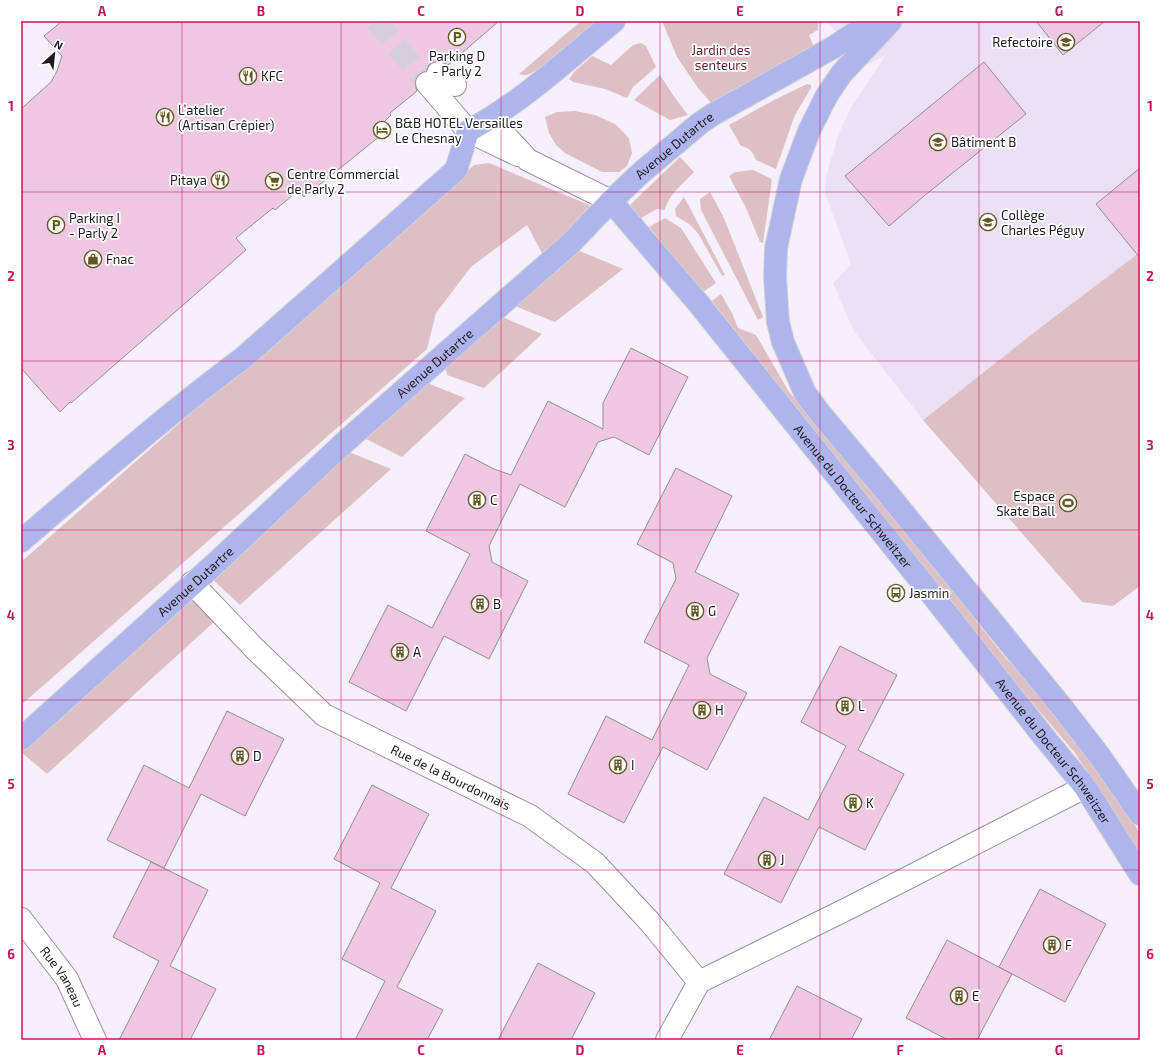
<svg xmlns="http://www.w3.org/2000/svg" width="1161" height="1061" viewBox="0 0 1161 1061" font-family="'Exo 2',sans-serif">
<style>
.built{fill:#ebe1f6}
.green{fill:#debfc4}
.building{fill:#eec8e3;stroke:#998d96}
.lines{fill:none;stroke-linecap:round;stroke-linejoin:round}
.minor-tunnel{stroke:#d5cfdb;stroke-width:22;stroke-dasharray:22 11;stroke-linecap:butt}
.minor-casing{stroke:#98939f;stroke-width:24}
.major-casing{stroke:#d2d1d2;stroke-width:24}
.minor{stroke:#fff;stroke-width:22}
.major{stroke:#aeb5ec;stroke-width:22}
.grid{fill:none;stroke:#c2185b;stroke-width:1;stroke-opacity:0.55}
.labels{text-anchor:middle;stroke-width:3.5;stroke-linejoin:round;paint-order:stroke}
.poi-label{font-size:13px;fill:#1d1b20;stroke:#fff;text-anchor:start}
.park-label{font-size:13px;fill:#581f2e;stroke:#fff}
.street-label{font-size:13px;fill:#1d1b20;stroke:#fff}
.neatline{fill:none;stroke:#c2185b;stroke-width:1.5}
.grid-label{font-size:13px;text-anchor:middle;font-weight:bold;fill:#c2185b}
</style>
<rect width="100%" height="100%" fill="#f5effc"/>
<path class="built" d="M827,21H1140V252L1045,324L923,420L853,330L833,283L851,264L825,193L826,176L838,136L851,107L886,55L866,65Z"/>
<path class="green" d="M581,21H599C585,33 541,72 526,75C523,75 522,75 519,74Z
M662,21H818V30L809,35L814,47L712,104L698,88L677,57Z
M641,43L646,46L656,67L633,87L627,98L605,89L573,82L569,79L574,72L592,56L611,65L633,45Z
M660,75L675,98L688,115L670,120L634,100Z
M807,84L811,85V88L795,115L776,169L756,160C753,152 750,148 741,146L729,125L774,100Z
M575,111L595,115L615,124L629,138L632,153L627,166L619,172H602L565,153L556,145L549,133L545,117L557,112Z
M680,157L694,172C684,183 668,195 665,210L657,209L641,218L630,205Z
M489,163L589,205L591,213L543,255L527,225L471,267L436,313L427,349L21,705V562L474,165Z
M753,170L772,179L763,243L760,242L746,208L729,176L735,172Z
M710,192L724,218L763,317L758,320L701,210L700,199Z
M684,197L690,208L725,275L722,276L698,233L689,224L676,216L675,209Z
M665,218L681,228L716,283L703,292L649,227Z
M577,250L623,269L555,322L512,305Z
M1140,252V586L1113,606L1082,602L923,420L1045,324Z
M721,294L732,313L738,328L756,335L789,392L868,484L1007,660L1017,667L1083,745L1140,833V855L1075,753L1013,680L712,301Z
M500,316L542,334L484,388L447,375L444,361Z
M427,383L465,398L402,457L366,439Z
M349,452L391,469L240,605L212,579Z
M195,598L215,621L47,774L21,752V750Z"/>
<path class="building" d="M62,21H499L448,65L440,61L433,62L428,66L426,71L419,74L415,78V85L417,91L390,113L391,115L384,122L390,128L304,197L299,190L275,210L273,208L236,238L246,250L71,403L70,402L60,412L21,368V109L51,82L57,71L62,56L44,36Z
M1036,21H1105L1063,55Z
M984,62L1026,114L924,196L889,226L845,176Z
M1140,168V258L1096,204Z
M631,348L688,377L649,455L614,437L598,442L565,507L520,484L489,546L492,562L528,581L489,659L444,636L406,711L349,682L388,605L432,628L470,554L426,531L465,454L494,469L511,475L548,401L603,429V403Z
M676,468L732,496L695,572L739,594L707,658L710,674L747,693L707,770L663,747L624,823L568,794L606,716L652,740L689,665L644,642L676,579L673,563L637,544Z
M840,646L897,675L858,750L904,774L865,850L819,827L781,903L724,874L764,797L808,820L846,746L801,722Z
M227,711L284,739L245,816L201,794L164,868L107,840L144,765L189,788Z
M372,785L429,814L391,888L436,911L397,987L443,1010L427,1040H355L385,981L342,959L380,883L334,859Z
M151,862L208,890L170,966L216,989L190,1040H119L159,961L113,937Z
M1040,889L1106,924L1065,1002L999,967Z
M947,940L1012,974L977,1040H948L906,1018Z
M538,963L595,993L571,1040H498Z
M797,986L862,1019L851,1040H769Z"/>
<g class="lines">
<path class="minor-tunnel" d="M376,21L427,83"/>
<defs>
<g id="minor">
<path d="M438,73L455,85"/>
<path d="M427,83L468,131L518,155"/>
<path d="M490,119L528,160L611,201"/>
<path id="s1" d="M192,583L255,649L324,715L530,816L595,863L649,921L699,982"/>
<path id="s2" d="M21,919L67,979L95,1040"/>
<path d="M699,982L851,907L1085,787"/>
<path d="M667,1040L699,982"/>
</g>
<g id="major">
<path d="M891,21L842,73L827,95L809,131L791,179L776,248L775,277L778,322L783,342L805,393L819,412L888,494L1061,706L1099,755L1140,814"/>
<path id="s3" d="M611,201L699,304L929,591L1044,737L1085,787L1140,874"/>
<path d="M21,541C94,479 166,415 243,358L456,170L468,131C522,102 567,60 614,21"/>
<path id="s4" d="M21,739L218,561L346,441L570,244L611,201L643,171L699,124L712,115L834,47L873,21"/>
</g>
</defs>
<use href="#minor" class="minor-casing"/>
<use href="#major" class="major-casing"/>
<use href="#minor" class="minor"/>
<use href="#major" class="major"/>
</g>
<path class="grid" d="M182,21V1040M341,21V1040M501,21V1040M660,21V1040M820,21V1040M979,21V1040M21,192H1140M21,361H1140M21,530H1140M21,700H1140M21,870H1140"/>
<defs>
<symbol id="parking-ring" viewBox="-11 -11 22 22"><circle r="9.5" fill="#fff" stroke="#625824" stroke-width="1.5"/><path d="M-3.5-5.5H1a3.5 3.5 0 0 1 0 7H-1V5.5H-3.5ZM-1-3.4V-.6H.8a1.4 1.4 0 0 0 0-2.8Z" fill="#625824"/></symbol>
<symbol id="school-ring" viewBox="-11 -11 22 22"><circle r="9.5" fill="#fff" stroke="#625824" stroke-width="1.5"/><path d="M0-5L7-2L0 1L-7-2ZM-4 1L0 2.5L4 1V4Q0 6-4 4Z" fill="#625824"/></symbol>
<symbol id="restaurant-ring" viewBox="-11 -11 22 22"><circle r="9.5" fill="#fff" stroke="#625824" stroke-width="1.5"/><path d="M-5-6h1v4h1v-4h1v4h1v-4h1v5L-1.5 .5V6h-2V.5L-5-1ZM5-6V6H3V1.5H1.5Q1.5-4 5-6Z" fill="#625824"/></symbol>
<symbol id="hotel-ring" viewBox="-11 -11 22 22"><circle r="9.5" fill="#fff" stroke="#625824" stroke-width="1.5"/><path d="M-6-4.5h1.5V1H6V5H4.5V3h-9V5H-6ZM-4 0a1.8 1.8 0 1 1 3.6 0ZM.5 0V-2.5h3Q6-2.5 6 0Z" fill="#625824"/></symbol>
<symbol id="supermarket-ring" viewBox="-11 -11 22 22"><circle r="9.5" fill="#fff" stroke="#625824" stroke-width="1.5"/><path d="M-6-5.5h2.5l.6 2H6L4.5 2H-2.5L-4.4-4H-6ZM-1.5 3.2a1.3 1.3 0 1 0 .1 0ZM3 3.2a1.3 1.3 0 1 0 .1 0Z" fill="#625824"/></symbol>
<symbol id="shop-ring" viewBox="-11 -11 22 22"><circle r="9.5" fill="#fff" stroke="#625824" stroke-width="1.5"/><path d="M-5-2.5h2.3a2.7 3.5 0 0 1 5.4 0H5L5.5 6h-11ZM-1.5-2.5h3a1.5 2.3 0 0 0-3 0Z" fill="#625824"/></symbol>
<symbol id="building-ring" viewBox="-11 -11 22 22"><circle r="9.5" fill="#fff" stroke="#625824" stroke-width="1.5"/><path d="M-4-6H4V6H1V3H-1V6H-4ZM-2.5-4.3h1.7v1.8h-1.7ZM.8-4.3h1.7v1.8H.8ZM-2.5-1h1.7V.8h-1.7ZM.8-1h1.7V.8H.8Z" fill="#625824"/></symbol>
<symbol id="stadium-ring" viewBox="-11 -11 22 22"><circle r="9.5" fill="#fff" stroke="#625824" stroke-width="1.5"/><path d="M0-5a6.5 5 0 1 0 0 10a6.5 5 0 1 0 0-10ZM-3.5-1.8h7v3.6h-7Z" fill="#625824"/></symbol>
<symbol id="bus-ring" viewBox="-11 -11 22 22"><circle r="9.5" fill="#fff" stroke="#625824" stroke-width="1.5"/><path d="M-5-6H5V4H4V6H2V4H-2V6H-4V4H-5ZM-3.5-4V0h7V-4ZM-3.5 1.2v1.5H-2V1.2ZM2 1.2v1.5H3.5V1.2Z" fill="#625824"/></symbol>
</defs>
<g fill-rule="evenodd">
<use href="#parking-ring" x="447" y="27" width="20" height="20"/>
<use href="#school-ring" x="1056" y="32" width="20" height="20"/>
<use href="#restaurant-ring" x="238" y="66" width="20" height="20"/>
<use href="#restaurant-ring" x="155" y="107" width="20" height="20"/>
<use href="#hotel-ring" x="372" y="120" width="20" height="20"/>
<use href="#school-ring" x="928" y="132" width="20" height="20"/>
<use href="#restaurant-ring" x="210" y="170" width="20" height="20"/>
<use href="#supermarket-ring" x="264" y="171" width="20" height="20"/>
<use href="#school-ring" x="978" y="212" width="20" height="20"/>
<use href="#parking-ring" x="46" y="215" width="20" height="20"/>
<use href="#shop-ring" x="83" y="249" width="20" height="20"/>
<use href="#building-ring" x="467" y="490" width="20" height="20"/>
<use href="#stadium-ring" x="1058" y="493" width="20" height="20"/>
<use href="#bus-ring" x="886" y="583" width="20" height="20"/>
<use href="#building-ring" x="470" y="594" width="20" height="20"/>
<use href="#building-ring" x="685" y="601" width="20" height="20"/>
<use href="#building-ring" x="390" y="642" width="20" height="20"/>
<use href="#building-ring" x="835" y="696" width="20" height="20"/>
<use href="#building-ring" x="692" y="700" width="20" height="20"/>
<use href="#building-ring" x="230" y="746" width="20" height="20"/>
<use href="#building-ring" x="608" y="755" width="20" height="20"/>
<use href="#building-ring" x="843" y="793" width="20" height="20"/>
<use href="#building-ring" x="757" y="850" width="20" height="20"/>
<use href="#building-ring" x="1042" y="935" width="20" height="20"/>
<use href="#building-ring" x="949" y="986" width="20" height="20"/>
</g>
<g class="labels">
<g class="poi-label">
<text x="1053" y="47" text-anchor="end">Refectoire</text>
<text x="457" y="61" text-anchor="middle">Parking D<tspan x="457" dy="15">- Parly 2</tspan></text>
<text x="261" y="81">KFC</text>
<text x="178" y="115">L’atelier<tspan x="178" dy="15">(Artisan Crêpier)</tspan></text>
<text x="395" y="128">B&amp;B HOTEL Versailles<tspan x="395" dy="15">Le Chesnay</tspan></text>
<text x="951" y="147">Bâtiment B</text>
<text x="287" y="179">Centre Commercial<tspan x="287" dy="15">de Parly 2</tspan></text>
<text x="207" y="185" text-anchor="end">Pitaya</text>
<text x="1001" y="220">Collège<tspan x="1001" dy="15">Charles Péguy</tspan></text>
<text x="69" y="223">Parking I<tspan x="69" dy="15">- Parly 2</tspan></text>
<text x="106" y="264">Fnac</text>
<text x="1055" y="501" text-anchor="end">Espace<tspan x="1055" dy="15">Skate Ball</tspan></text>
<text x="490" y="505">C</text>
<text x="909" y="598">Jasmin</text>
<text x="493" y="609">B</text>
<text x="708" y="616">G</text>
<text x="413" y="657">A</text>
<text x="858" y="711">L</text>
<text x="715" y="715">H</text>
<text x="253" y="761">D</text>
<text x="631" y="770">I</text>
<text x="866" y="808">K</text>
<text x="780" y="865">J</text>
<text x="1065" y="950">F</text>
<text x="972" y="1001">E</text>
</g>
<g class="park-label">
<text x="721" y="55">Jardin des<tspan x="721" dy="15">senteurs</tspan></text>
</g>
<g class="street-label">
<text dy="5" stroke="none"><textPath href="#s4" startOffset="883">Avenue Dutartre</textPath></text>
<text dy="5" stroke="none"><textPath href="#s4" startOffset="559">Avenue Dutartre</textPath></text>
<text dy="5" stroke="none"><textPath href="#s3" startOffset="382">Avenue du Docteur Schweitzer</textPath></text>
<text dy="5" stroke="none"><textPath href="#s4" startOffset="235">Avenue Dutartre</textPath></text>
<text dy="5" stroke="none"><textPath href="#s3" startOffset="706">Avenue du Docteur Schweitzer</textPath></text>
<text dy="5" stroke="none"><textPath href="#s1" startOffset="328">Rue de la Bourdonnais</textPath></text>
<text dy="5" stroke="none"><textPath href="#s2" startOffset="71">Rue Vaneau</textPath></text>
</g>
</g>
<rect width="1161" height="1061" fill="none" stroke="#ffffff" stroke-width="44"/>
<g transform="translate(54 54) rotate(27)" stroke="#ffffff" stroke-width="3" paint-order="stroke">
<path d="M0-3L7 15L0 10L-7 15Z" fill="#1d1b20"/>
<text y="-6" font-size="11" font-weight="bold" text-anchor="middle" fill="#1d1b20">N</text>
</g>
<rect x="22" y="22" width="1117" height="1017" class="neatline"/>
<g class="grid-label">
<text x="102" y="16">A</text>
<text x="261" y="16">B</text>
<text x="421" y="16">C</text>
<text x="580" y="16">D</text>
<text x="740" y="16">E</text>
<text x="900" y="16">F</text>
<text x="1059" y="16">G</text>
<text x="11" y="111">1</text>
<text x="1150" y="111">1</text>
<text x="11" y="281">2</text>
<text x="1150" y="281">2</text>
<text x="11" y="450">3</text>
<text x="1150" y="450">3</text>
<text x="11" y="620">4</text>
<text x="1150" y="620">4</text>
<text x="11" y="789">5</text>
<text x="1150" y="789">5</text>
<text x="11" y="959">6</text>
<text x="1150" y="959">6</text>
<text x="102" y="1055">A</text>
<text x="261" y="1055">B</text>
<text x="421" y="1055">C</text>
<text x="580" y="1055">D</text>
<text x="740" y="1055">E</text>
<text x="900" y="1055">F</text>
<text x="1059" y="1055">G</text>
</g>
</svg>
